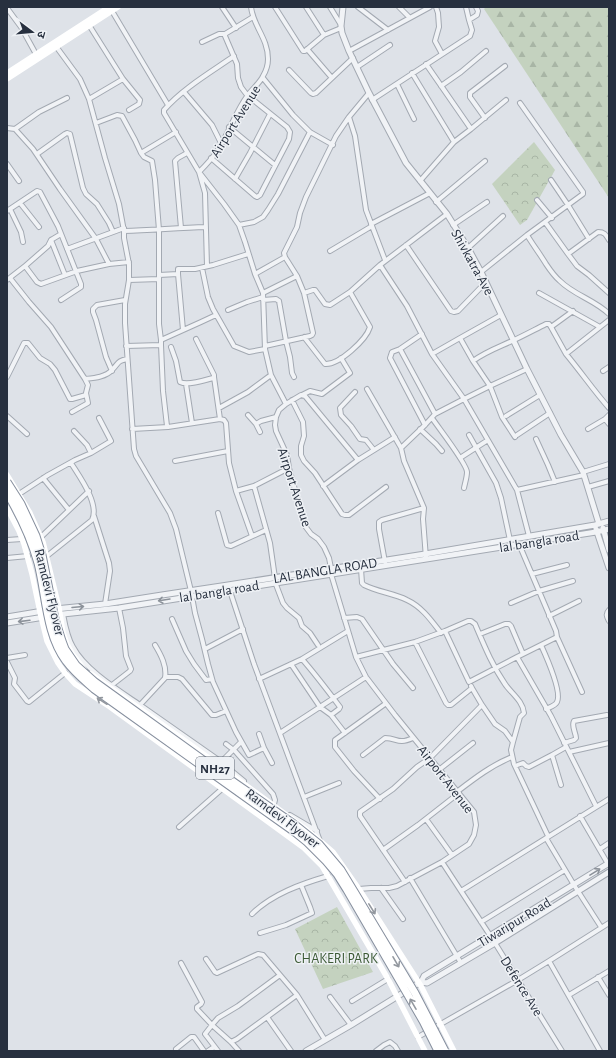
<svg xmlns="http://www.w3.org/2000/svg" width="616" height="1058" viewBox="0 0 616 1058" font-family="'Alegreya Sans','Noto Sans Devanagari',sans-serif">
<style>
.forest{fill:url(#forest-firs)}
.park{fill:url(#park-crowns)}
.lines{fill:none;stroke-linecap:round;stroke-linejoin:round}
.minor-casing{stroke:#a3a9b2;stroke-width:6}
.tertiary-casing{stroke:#a3a9b2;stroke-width:7}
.minor{stroke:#f1f3f6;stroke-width:4}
.tertiary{stroke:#f1f3f6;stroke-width:5}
.secondary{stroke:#fff;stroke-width:5.5}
.trunk-bridge-casing{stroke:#868f9e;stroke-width:9;stroke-linecap:butt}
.trunk-bridge{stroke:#fff;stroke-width:7}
.oneway{stroke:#8c929a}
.oneway2{stroke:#93989f}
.labels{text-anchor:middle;stroke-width:3;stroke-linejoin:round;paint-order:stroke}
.shield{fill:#eef1f5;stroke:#636a76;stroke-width:1}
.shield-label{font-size:13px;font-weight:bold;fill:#27303f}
.street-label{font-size:14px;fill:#27303f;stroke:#eef1f5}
.park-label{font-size:14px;fill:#3c5a35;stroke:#eef1f5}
</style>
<defs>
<pattern id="forest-firs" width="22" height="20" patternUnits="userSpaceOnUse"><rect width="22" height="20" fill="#c4d2bf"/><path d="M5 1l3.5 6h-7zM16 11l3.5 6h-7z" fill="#a8b5a5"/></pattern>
<pattern id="park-crowns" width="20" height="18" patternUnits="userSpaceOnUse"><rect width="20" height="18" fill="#c4d2bf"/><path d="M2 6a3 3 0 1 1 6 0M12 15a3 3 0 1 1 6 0" fill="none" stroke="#a8b5a5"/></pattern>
</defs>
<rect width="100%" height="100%" fill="#dee2e8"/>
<path class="forest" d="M486,7H609V198L484,9Z"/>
<path class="park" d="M534,142L555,170L527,220L520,225L492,184Z
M337,907L373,972L323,989L295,929Z"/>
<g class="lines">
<defs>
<path id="minor" d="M222,7L236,28
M251,7C253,26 268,38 268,59C268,65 266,71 263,76C260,83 252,89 248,95C235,112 229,134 217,151C212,159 205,166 199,172L224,204L239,225L245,242L255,274L263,293L265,349L271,375L286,404L279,410L276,417L275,425L276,431L287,455L289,468L305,526L311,534L318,539L324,547L329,558L331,568V574L356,657L366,677L395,715L474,812L476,825L474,835L469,844L442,862L397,886L389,888H371L359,889
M275,7L303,51H305L324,35L341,28
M306,7L324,35
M330,7L341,25
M358,7L388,30
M399,7L409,17
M436,7L438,13L439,27L435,41L442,54
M466,7L469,20
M7,8L21,27L37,56
M112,11L168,105
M89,25L123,79L140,100L139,104L129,110
M202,42L219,34H225
M55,45L80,79L89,99L105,158L119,204L124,231V238L129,264V280L125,304V323L134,449L136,456L170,513L176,529L191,591L195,613L202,639L208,664L213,682L236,732L249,755L264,748L259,734
M307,49L332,78
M349,51L430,7
M426,64L471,129
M357,67L390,45
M289,70L311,93L313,94L316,93L353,58
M412,73L454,142
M263,78L293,115L310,132L333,145
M397,84L414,119
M441,86L461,72L486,51
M184,92L212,125L221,143
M89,99L123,79
M372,100L470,36L472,30L469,20L477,15L478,11L476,7
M349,117L355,136L366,210L385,260
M485,118L470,97V93L505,66
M96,123L117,115L122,116L135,140L141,153L144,157L152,161L155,180L159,230V324L161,340V345L126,346
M229,127L275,165
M7,128L15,129L33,149L60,189L96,239L109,264
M15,129L39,112L67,98
M141,153L176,132
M37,154L65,134L67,133L70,134L83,188L86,194L97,204L109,223L113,232
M211,158L255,196L257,197L260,195L289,139L290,132L287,127L247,95L241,87L238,78L237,64L225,36V34L253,17
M7,164L19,181
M235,179L250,153L270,114
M551,180L568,205L589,239
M420,181L454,142L471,129L506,100
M537,200L552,218
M436,202L485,161
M20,203L39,227
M10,209L21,232L23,242
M7,211L37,191L40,192L58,226L81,284V287L61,300
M545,222L568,254L598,232C605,232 606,235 609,240
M371,224L430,193
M239,225L254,222L263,217L268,210L278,194L310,132
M453,225L487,202
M181,228L175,161L178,158L187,153
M124,231C152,230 178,228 206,227
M61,234L51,240L65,275
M527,235C533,245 540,254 546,264C550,270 554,276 560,281C574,295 595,300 609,314
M406,245L451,311L454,312L458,311L486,282
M468,248L503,216
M67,249L124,228
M330,251L372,226
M568,254L577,266L589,275L609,293
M380,265L407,306L432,354
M207,266L205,193L199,172L164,113V110C182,89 211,72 234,56
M24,267L48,246L51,240
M202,268L208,297L213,309L234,346L249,352L265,349
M481,272L527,235L583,194V192L520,103
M255,274L285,257
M159,275L178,274
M10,278L29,302L51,327L85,379C94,378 106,377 112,370C119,363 117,361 127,359
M7,280L25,266L37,282L41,284L77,271L109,264L129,262
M129,280L159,279
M263,293L297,276
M304,293L313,290H315L325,304L330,305L350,292L380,265L447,214
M539,293L600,327
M263,300L276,299L279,301L286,341L290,357L292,373L294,377
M228,310L247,302L263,297
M551,327L573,311
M183,330L178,274V269H195L213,265L248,254
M422,334L400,349L392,352L390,358L425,425
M304,337L325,364C339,365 366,340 370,327L350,292
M460,338L501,315
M161,340L201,322L216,315
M161,345L163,391L167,426L168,427L220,419L224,420L226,423L229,463L236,491L252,536
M265,346L310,336L312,335L313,333L304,293L297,276L285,257L284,253L297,227L300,213L306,197L336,136L349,117L369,93
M171,347L176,361L180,382C188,386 205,380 213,378L214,377V375L196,339
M400,349L435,414
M566,354C581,372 594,391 609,408
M473,361L460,338L432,354L464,399L490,386L502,417L515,437
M527,369L490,386L473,361C485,352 499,347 512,341C523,336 534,330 546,324H549L551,327L566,354L609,320
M112,371L106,357L96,320L93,312V309L97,305L125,300
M603,371L609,367
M7,377L24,343H28L40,358L50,364L55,370L70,399H72L86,395
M214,377L220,419
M186,384L192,423
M367,389L401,448
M355,392L340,408L341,415L351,426L360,439L366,440L374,450
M302,395L310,391L322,394L350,373L341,358
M292,400L303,422L304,436L301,446V455L304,461L315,473L342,514L345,515H349L386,487
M286,404L301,395L305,396L358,460
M219,408L248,392L271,375
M72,412L88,403L86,393L88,385L85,379
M248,415L256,424
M609,415L605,419L609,424
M7,416L27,434
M506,416L540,395
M432,418C438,427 467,464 467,472C467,477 465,483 464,488
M132,429L168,427
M420,429L436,444L442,451
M588,429L605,419
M74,431L87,445L91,453
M260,432L256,424L261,421L276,417
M469,435L496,483L501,498L511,545
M517,435L550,413
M536,439L548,465L555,482
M460,458L488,440
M175,461L228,451
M583,472L609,464
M43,478L69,510
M254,486L289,468
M323,486L358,460L395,437
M588,487L609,481
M517,490L584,475
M236,491L254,486L270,543L275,578
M19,494L48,475L75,460L91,453L111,441L99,418
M218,513L227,545L231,546L266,530
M94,516L109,563L110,571L105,604
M41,537L89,491
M7,540L22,539
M47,556L92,520C100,504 79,476 71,463
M7,558L28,556
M426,558L423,519L424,508L404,461L401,448L425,425L435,414L464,399L517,490L529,536
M385,562L379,529V522L382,520L424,508
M361,569L362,583L364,585C378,592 393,593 407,600C422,607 431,620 441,633
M532,574L567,565
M275,582L283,603L287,608L299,618L302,626L310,633L318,645
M229,588L254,664L320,841
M511,603L539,591L573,581
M609,610C605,614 607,617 609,621
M63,614C65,625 67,637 73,647C85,670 118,690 140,705L165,678C167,666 161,655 155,645
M549,616L579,601
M344,618L357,617L362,619L393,664L413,688
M172,619L186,651L194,664L206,680L212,679
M445,631L468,621H471L475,624C484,645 492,665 505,684C511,693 523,701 524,713L520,717L513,742
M480,634L505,624H509L511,626L523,654
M557,637L582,692
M415,642L446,703L448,705H451L472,688L471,686
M541,645C546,656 562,692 557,702C555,706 550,707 546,709
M205,649L243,629
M356,657L415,642L445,631L469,682L517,657L551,716L596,806
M517,657L557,637L556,631L519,544
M7,658L25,655
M302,659C316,675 328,691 340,707L339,709L331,715
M7,662L15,678L14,684L27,701L29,702L65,673
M291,664L320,707L331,715L345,733
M165,677H178L182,679L212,715H216L226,711
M259,679L302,659L348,631
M112,685L130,671L131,669L126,656L123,628L119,608
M140,705L217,759L244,781
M482,705L495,724L505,731L513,742L511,750L514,764L548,836
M280,733L366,677
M564,743L574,740L576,738C576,733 571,726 574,721L607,715
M226,744L235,751L273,794L275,800L274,804
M264,748L272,763
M569,752L609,743
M363,755L385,738C398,738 397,745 413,738
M221,762L241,742
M515,766L523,763L526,766L529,767L552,755
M440,769L473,743
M561,785L552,755L566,747
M458,791C475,778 492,765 512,757
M304,797L339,783
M380,799L354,771L335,747V740L385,704
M290,815L317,831
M580,816L608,864
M426,819L452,855
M179,827L223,788
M546,838L574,885L601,927
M600,849L609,843
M383,850L418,825L459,793
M442,862L495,943L562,1051
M410,878L461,963
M405,882L360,816V812L393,789L417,767L430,758L482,705L472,688
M381,888L403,919
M461,891L609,799
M252,914C272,894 301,884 328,876
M481,922L565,870
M260,933L286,925L312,913L310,907L301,885
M206,959L215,972L217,973L258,954L263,955L297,995L325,1040
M181,963L202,1002L201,1004L197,1007V1009L212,1025L205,1034L218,1051
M598,977L609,995
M569,995L609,971
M330,997L351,1025
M352,1001L388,979
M267,1017L291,1051
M418,1037L518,980L549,961
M231,1042L237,1039L297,995
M176,1049L191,1037H194L204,1051
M208,1051L214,1047
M239,1051L231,1042L212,1025L218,1018L238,1006L280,975
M376,1051L384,1045L390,1042L395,1046L398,1051
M600,1051L549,961L609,923"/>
<path id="tertiary" d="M343,7L341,26L342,33L349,51L369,93L406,163L447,214L468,248L481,272L527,369L561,435L583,472L599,524
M603,528L609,550
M596,529L609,568
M55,609L105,604L162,595L228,585L425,554L595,525L609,521
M7,617L43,611
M7,623L63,614L119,608L596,532L609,529
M421,982L424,976L609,863
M306,1051L351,1025L419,983L421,982L427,983L495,943L609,872"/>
</defs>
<use href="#minor" class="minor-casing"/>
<use href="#tertiary" class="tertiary-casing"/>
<use href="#minor" class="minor"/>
<use href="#tertiary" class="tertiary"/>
<path class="secondary" d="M7,73L109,7
M7,79L118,7
M7,475L30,513L43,542L59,608L63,633L67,644L73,655L84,669
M7,508L19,531L24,544L32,574L40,612L47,641L58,663L65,673L75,684L110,707L304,848L322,866L388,979L425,1051
M91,674L191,745L311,833L333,852L359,889L421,986L454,1051"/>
<defs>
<path id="trunk-bridge" d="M7,482L21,504L36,536L42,555L55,619L62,641L65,649L76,665L95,682L235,783L294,824L319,844L341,870L355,893L415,993L445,1051
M7,493C20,515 31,538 38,563C46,594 46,635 66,661C74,672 84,680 94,689L241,794L296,833L307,842L326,861L337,874L347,890L423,1021L438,1051"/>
</defs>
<use href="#trunk-bridge" class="trunk-bridge-casing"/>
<use href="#trunk-bridge" class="trunk-bridge"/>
</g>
<defs><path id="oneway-shaft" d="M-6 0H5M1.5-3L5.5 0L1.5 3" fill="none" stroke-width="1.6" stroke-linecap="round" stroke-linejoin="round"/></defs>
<g class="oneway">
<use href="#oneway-shaft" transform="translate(164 600) rotate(171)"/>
<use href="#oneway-shaft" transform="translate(78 607) rotate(-5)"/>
<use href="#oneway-shaft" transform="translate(24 621) rotate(173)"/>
<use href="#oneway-shaft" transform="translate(595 872) rotate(-32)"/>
</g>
<g class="oneway2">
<use href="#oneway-shaft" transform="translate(102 701) rotate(-147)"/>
<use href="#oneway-shaft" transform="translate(372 909) rotate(58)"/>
<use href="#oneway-shaft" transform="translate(396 962) rotate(60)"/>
<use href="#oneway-shaft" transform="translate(413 1004) rotate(-120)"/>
</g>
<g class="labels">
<rect class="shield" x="196" y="757" width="38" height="22" rx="3"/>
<g class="shield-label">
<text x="215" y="773">NH27</text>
</g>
<g class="street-label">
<text transform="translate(235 121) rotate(-58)" y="5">Airport Avenue</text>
<text transform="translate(473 262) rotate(61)" y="5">Shivkatra Ave</text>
<text transform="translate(295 487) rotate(72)" y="5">Airport Avenue</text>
<text transform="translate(539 541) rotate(-9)" y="5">lal bangla road</text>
<text transform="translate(325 570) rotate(-9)" y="5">LAL BANGLA ROAD</text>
<text transform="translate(219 591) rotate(-9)" y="5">lal bangla road</text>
<text transform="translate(50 592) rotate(76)" y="5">Ramdevi Flyover</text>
<text transform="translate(446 779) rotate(52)" y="5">Airport Avenue</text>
<text transform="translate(283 818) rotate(37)" y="5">Ramdevi Flyover</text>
<text transform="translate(514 922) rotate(-31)" y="5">Tiwaripur Road</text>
<text transform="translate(522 986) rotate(58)" y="5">Defence Ave</text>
</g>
<g class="park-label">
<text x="336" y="963">CHAKERI PARK</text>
</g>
</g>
<rect width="616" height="1058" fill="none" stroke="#27303f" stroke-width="16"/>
<g transform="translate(32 32) rotate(106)" stroke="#eef1f5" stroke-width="3" paint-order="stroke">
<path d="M0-3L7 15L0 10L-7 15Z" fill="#27303f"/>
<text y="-6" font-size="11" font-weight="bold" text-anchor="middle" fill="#27303f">उ</text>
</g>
</svg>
